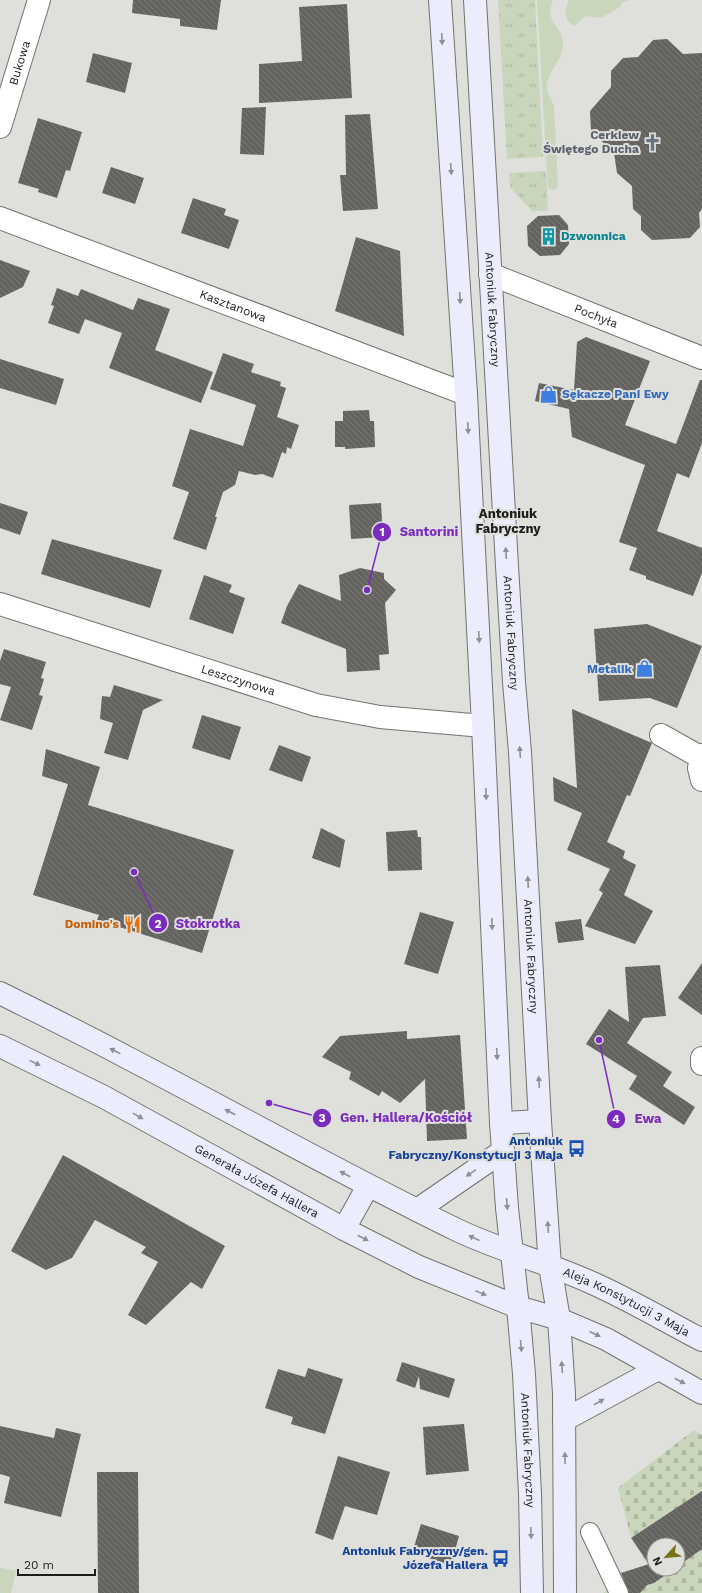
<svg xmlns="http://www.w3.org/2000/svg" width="702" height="1593" viewBox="0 0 702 1593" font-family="'Work Sans',sans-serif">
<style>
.grass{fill:url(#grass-tufts)}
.cemetery{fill:url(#cemetery-stones);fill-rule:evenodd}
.garden{fill:#c9d6bc}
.building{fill:url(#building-back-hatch)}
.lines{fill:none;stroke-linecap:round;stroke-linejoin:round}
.pedestrian-casing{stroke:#73726f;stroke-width:20}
.minor-casing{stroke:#73726f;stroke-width:24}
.secondary-casing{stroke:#73726f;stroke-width:24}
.pedestrian{stroke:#fff;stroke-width:18}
.minor{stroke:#fff;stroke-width:22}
.secondary{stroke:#ecedfc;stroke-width:22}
.oneway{fill:#8e8f96}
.labels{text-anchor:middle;stroke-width:4;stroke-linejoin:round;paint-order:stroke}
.street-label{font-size:12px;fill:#1c1c1a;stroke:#dfdfdb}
.worship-label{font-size:12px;font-weight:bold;fill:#5b616d;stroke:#dfdfdb;text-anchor:end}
.culture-label{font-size:12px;font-weight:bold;fill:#0d838f;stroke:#dfdfdb;text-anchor:start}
.shop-label{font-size:12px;font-weight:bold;fill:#366cbe;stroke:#dfdfdb;text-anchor:start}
.food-label{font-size:12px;font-weight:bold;fill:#c56008;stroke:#dfdfdb;text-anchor:end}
.transit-label{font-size:12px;font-weight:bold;fill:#164399;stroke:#dfdfdb;text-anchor:end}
.neighbourhood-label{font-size:13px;font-weight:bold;fill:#1c1c1a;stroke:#dfdfdb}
.leader{fill:none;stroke:#7b2cbf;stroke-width:1.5}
.callout-dot{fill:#7b2cbf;stroke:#dfdfdb;stroke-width:1.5}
.mark-label{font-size:12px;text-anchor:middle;font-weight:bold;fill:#fff}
.callout-label{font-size:13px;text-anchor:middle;font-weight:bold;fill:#7b2cbf;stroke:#dfdfdb;stroke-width:4;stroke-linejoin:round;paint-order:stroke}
</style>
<defs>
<pattern id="grass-tufts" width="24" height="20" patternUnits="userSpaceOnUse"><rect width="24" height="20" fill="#c9d6bc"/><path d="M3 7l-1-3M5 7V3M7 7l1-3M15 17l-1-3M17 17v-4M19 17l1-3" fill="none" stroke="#acb7a1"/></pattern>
<pattern id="cemetery-stones" width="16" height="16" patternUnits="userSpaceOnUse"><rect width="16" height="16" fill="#c9d6bc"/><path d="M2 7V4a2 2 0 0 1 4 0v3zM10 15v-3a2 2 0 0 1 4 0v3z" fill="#acb7a1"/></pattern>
<pattern id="building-back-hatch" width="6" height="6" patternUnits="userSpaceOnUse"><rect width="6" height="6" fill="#646360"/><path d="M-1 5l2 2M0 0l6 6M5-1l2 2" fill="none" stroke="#7a7976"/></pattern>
</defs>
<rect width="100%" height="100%" fill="#dfdfdb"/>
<path class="grass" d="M498,0H535L543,157L507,159Z
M546,171L548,211H532L510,187L509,173Z"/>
<path class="cemetery" d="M694,1430L702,1435V1593H603L607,1590L605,1585L621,1577L624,1582L649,1568L630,1533L618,1488ZM654,1545H678V1569H654Z"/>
<path class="garden" d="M537,0H553C544,26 563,25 563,43C564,57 550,70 547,83C545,93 552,98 554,107L558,186L554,190L548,188Z
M569,0H629L623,2L620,7L601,18L585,16L574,26C563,19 564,11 569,0Z
M0,1568L16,1571L11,1593H0Z"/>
<path class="building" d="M133,0H221L217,30L180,26V19L132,13Z
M347,4L352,98L259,103V64L302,61L299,7Z
M667,39L683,54L702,53V209L699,213L700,227L690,238L652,240L641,230V216L633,209L632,186L617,173L614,153L591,131L590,111L611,87V71L623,58L638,57L653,40Z
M93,53L132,63L125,93L86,82Z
M266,107L264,155L240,154L242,108Z
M370,114L378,209L343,211L340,175H346L345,115Z
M38,118L82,132L70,171L66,170L57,198L38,192L39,189L18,183Z
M111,167L144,178L135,204L102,193Z
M193,198L226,209L224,215L239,220L229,249L181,233Z
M559,215L568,225L569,244L560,255L540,256L528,246L527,226L538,216Z
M356,237L400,251L404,336L335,311Z
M0,260L30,271L23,287L0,298Z
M57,288L78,296L81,289L133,310L138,298L170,309L155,350L213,372L201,403L109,368L122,333L85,319L79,334L48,323L54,306L51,305Z
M586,337L650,361L625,425L676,444L700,380H702V443L689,478L677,473L657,531L702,548V573L693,596L646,579V576L629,570L637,548L619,542L645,465L572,437L569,409L535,401L539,383L574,390L577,342Z
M223,353L254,364L251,372L281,382L280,386L286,388L277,417L299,425L291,449L287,447L286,454L282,452L273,478L262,474L255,475L239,471L235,485L223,492L215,517H217L206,550L173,539L189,492L172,486L190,429L243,446L256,405L210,389Z
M0,359L64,379L56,405L0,388Z
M369,410L370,421H374L375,447L345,449V447H335V421H343V411Z
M0,503L28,512L20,535L0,528Z
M381,503L383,537L351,539L349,505Z
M52,539L162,570L150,608L41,574Z
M360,568L384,573V579L396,590L385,603L389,654L379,655L380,670L347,672L346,649L281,623L287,606L299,584L341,601L339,575Z
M204,575L232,585L229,592L245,598L233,634L189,619Z
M647,624L702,646L677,708L650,698L599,701L594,629Z
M4,649L46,662L41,678L44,679L39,695L43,696L32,730L0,720L11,687L0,684V661Z
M114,685L163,700L143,710L128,760L104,753L113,723L100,719L102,696L110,697Z
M572,709L652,743L630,796L627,795L607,842L625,851L623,858L636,865L624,895L653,911L635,944L585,926L603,893L599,890L610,869L567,850L582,813L554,801L553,777L577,788Z
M202,715L241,727L230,760L192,748Z
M279,745L311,757L302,782L269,770Z
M46,749L100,767L88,805L234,850L202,953L97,920L99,915L33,895L68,784L42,776Z
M321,828L345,840L340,868L312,858Z
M417,830L418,837H421L422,870L388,871L386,832Z
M420,912L454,922L438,974L404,964Z
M581,919L584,940L558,943L555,922Z
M702,963V1015L678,998Z
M660,965L666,1016L643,1018L627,1043L672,1072L663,1086L695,1107L684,1125L629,1089L637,1076L586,1044L609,1009L629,1022L625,967Z
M407,1031V1039L460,1035L467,1139L427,1141L425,1079L400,1103L382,1091L379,1096L349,1079L351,1072L322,1057L340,1036Z
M63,1155L225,1246L202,1289L191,1282L146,1325L128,1315L158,1262L141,1253L146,1247L95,1220L72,1258L46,1270L11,1251Z
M402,1362L455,1379L449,1398L420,1389L419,1376L415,1388L396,1381Z
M308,1368L343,1379L325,1434L291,1424L293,1417L265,1408L278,1369L305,1377Z
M464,1424L469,1471L426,1475L423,1427Z
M0,1426L54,1438L56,1428L81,1434L61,1517L4,1503L10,1477L0,1474Z
M338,1456L390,1472L377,1515L345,1506L333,1540L315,1533Z
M97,1472H138L139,1593H98Z
M702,1491V1549L678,1566V1545H654V1569H674L654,1583L647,1585L640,1593H629L621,1573L649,1564L631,1538Z
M421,1524L459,1536L451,1565L412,1553Z"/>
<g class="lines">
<defs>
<path id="pedestrian" d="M590,1532L619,1593"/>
<g id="minor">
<path id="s1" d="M0,127L39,0"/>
<path id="s2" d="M0,218L466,394"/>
<path id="s3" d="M490,274L702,358"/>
<path id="s4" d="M0,604L316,705L380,717L483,726"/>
<path d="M661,735L700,757"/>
<path d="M702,755L699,768L702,780"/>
<path d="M702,1058V1064"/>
</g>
<g id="secondary">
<path id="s5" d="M440,0L466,394L483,726L501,1123L507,1208L518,1307L524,1374L530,1494L532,1593"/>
<path id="s6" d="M475,0L507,566L514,682L520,752L540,1121L550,1266L559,1319L564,1393L565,1593"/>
<path id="s7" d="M0,993C42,1014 85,1035 126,1057C236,1114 344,1175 455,1229C498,1250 546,1262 590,1282C629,1299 665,1321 702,1340"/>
<path id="s8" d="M0,1046L104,1097L344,1229L419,1267L518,1307L559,1319L606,1339L702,1393"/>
<path d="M501,1123L540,1121"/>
<path d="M417,1210L503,1151"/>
<path d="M344,1229L368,1186"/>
<path d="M564,1420L658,1369"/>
</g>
</defs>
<use href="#pedestrian" class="pedestrian-casing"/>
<use href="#minor" class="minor-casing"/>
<use href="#secondary" class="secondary-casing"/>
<use href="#pedestrian" class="pedestrian"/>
<use href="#minor" class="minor"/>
<use href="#secondary" class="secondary"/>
</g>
<defs><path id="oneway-solid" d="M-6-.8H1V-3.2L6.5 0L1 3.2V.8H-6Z"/></defs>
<g class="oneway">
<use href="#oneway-solid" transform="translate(442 39) rotate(87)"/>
<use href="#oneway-solid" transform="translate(451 169) rotate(86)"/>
<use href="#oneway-solid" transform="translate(460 298) rotate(86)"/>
<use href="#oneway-solid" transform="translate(468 428) rotate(87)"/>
<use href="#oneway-solid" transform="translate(506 553) rotate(-93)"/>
<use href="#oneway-solid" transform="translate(479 637) rotate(87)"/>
<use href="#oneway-solid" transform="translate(520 752) rotate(-94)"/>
<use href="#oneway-solid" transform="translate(486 794) rotate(88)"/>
<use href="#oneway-solid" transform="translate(528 882) rotate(-93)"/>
<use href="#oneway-solid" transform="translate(492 924) rotate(88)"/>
<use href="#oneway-solid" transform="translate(115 1051) rotate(-153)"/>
<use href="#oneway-solid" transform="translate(497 1054) rotate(87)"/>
<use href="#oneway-solid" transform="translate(35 1063) rotate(26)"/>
<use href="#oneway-solid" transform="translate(539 1082) rotate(-93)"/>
<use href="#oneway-solid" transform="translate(230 1112) rotate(-152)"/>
<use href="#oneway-solid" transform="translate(138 1116) rotate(29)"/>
<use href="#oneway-solid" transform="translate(471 1173) rotate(146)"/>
<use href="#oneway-solid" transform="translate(345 1174) rotate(-152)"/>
<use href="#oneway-solid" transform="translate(507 1204) rotate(86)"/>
<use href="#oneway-solid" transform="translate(548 1227) rotate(-94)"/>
<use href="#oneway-solid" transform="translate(363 1238) rotate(27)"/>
<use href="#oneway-solid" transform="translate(474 1238) rotate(-155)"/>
<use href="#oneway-solid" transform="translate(481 1293) rotate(22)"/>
<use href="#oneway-solid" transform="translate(595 1334) rotate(24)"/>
<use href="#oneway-solid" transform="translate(521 1346) rotate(85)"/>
<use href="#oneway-solid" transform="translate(562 1367) rotate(-94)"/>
<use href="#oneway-solid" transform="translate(680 1381) rotate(28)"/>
<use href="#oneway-solid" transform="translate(599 1402) rotate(-29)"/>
<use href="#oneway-solid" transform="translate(565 1458) rotate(-91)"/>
<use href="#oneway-solid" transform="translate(531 1533) rotate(88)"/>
</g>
<defs>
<symbol id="church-bare" viewBox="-9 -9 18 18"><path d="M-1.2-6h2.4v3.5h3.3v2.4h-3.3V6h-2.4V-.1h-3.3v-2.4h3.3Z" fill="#6b7280" stroke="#dfdfdb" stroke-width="2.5" paint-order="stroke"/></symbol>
<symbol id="building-bare" viewBox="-9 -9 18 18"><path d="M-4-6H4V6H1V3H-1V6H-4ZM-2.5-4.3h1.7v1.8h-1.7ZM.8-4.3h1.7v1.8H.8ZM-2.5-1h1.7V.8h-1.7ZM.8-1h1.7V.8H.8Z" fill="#0f9aa8" stroke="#dfdfdb" stroke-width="2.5" paint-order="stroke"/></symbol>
<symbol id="shop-bare" viewBox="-9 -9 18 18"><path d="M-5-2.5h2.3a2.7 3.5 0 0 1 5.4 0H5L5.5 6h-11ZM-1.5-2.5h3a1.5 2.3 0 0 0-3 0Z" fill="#3f7fe0" stroke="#dfdfdb" stroke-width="2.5" paint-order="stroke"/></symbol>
<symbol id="restaurant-bare" viewBox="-9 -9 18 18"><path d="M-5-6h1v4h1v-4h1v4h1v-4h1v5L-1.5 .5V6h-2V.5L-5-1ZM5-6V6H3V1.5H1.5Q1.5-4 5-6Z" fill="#e8710a" stroke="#dfdfdb" stroke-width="2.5" paint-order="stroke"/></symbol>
<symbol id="bus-bare" viewBox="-9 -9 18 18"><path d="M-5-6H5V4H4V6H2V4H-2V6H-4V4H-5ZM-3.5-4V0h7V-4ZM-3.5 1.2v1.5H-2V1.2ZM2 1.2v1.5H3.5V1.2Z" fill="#1a4fb4" stroke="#dfdfdb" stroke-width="2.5" paint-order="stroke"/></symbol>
</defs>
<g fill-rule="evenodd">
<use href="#church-bare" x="640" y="130" width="25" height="25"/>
<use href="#building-bare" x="536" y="224" width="25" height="25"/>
<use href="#shop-bare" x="536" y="382" width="25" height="25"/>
<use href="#shop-bare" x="632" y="656" width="25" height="25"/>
<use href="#restaurant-bare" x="120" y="912" width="25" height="25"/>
<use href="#bus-bare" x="564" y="1136" width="25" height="25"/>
<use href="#bus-bare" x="488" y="1546" width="25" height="25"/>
</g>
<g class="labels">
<g class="street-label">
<text dy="4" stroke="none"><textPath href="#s1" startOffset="67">Bukowa</textPath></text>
<text dy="4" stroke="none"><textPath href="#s2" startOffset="249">Kasztanowa</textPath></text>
<text dy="4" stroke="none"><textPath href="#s6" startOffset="310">Antoniuk Fabryczny</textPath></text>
<text dy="4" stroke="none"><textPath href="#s3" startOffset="114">Pochyła</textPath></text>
<text dy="4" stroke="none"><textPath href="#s6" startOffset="634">Antoniuk Fabryczny</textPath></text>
<text dy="4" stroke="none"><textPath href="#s4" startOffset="250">Leszczynowa</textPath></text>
<text dy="4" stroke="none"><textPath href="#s6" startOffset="958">Antoniuk Fabryczny</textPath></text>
<text dy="4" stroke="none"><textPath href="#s8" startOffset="290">Generała Józefa Hallera</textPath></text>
<text dy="4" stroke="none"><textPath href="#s7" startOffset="699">Aleja Konstytucji 3 Maja</textPath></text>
<text dy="4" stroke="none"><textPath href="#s5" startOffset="1453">Antoniuk Fabryczny</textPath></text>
</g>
<g class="worship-label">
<text x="639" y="139">Cerkiew<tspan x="639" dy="14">Świętego Ducha</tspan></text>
</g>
<g class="culture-label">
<text x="561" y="240">Dzwonnica</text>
</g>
<g class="shop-label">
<text x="562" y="398">Sękacze Pani Ewy</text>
<text x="632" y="673" text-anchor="end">Metalik</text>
</g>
<g class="food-label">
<text x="119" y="928">Domino's</text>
</g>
<g class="transit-label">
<text x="563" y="1145">Antoniuk<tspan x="563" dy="14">Fabryczny/Konstytucji 3 Maja</tspan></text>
<text x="488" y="1555">Antoniuk Fabryczny/gen.<tspan x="488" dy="14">Józefa Hallera</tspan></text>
</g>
<g class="neighbourhood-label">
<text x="508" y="518">Antoniuk<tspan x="508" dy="15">Fabryczny</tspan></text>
</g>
</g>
<path class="leader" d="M367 590L382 532M134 872L158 923M269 1103L322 1118M599 1040L616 1119"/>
<g class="callout-dot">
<circle cx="367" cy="590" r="4"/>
<circle cx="134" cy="872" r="4"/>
<circle cx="269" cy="1103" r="4"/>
<circle cx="599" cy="1040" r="4"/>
<circle cx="382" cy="532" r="10"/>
<circle cx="158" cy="923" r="10"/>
<circle cx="322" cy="1118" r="10"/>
<circle cx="616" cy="1119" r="10"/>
</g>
<g class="mark-label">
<text x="382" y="536">1</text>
<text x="158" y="928">2</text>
<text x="322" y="1122">3</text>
<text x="616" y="1123">4</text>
</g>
<g class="callout-label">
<text x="429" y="536">Santorini</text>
<text x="208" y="928">Stokrotka</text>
<text x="406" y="1122">Gen. Hallera/Kościół</text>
<text x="648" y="1123">Ewa</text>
</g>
<g transform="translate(666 1557) rotate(243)"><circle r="19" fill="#dfdfdb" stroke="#91918e"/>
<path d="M0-3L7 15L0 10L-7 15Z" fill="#787316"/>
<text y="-6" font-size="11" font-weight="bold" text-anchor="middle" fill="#1c1c1a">N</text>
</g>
<path d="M18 1569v6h77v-6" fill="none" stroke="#1c1c1a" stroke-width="2"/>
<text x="24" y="1569" font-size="12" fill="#1c1c1a" stroke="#dfdfdb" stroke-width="3" paint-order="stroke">20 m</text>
</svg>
